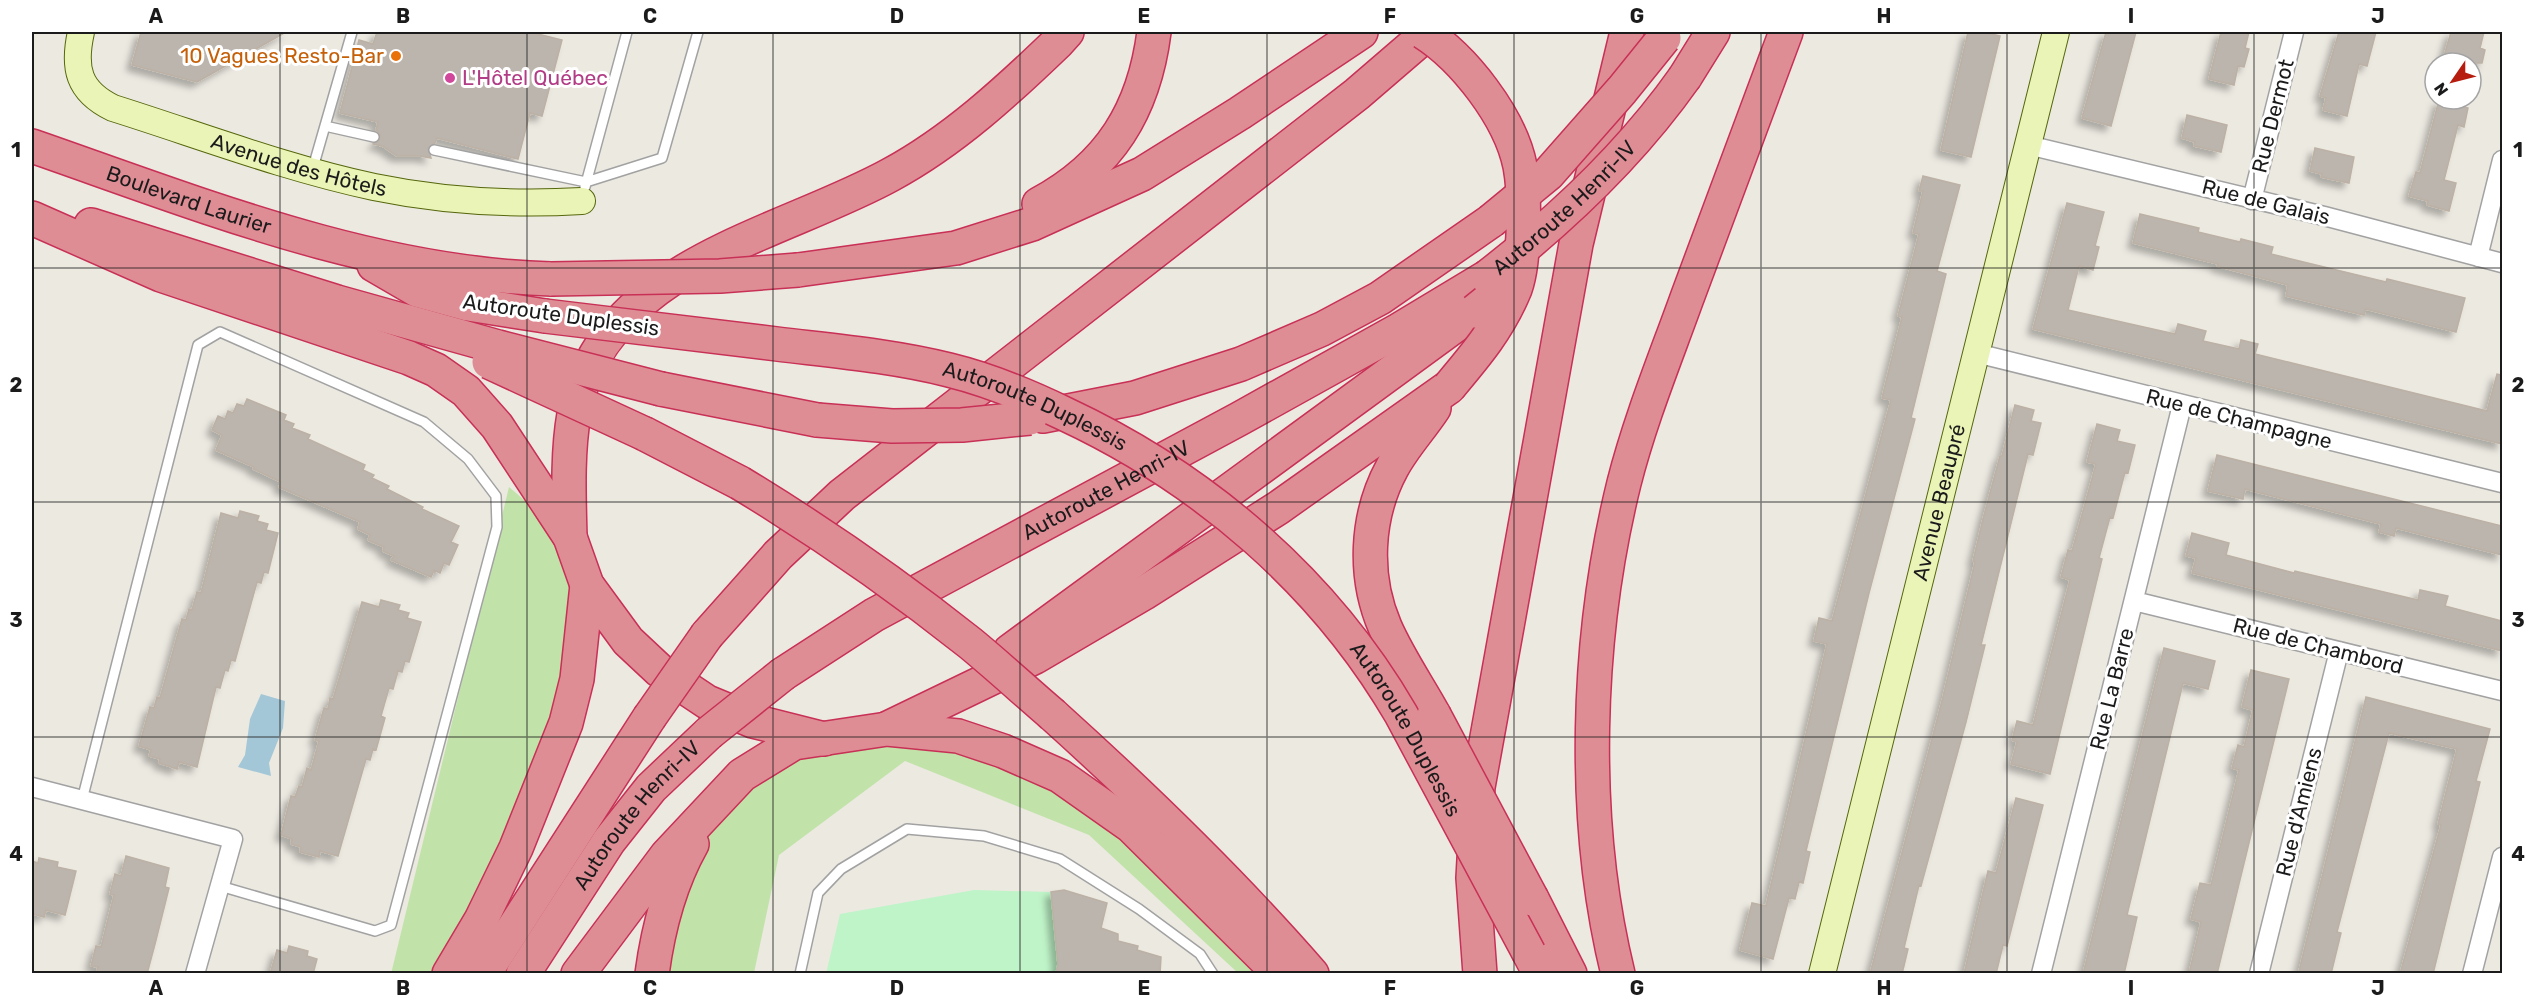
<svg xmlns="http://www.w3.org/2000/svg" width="2534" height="1005" viewBox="0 0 2534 1005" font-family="Rubik,sans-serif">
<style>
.grass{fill:#c1e3a9}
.park{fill:#bff4c8}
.water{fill:#a4c7d7}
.building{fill:#bcb5ae;stroke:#bcb1a4;stroke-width:1.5;filter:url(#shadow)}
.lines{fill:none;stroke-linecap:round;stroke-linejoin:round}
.lane-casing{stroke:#a2a2a2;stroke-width:12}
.street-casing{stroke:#a2a2a2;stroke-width:21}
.secondary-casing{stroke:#55670c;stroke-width:28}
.highway-casing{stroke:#c83056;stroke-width:36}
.lane{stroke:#fff;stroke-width:9}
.street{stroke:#fff;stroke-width:18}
.secondary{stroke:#ebf4b7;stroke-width:26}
.highway{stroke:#df8d95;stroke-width:33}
.highway-bridge-casing{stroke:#c83056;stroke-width:36;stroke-linecap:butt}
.highway-bridge{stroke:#df8d95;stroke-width:33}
.grid{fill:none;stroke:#1b1b1b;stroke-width:1.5;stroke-opacity:0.55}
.food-dot{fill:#e8710a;stroke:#fff;stroke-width:2}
.hotel-dot{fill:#d1479c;stroke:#fff;stroke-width:2}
.labels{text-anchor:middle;stroke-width:6;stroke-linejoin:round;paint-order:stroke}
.food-label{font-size:21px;fill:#c56008;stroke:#fff;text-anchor:end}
.hotel-label{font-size:21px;fill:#b23c85;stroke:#fff;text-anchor:start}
.street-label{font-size:21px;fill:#1b1b1b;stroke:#fff}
.neatline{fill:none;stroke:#1b1b1b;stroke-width:2}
.grid-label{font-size:20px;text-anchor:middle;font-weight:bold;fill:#1b1b1b}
</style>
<defs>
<filter id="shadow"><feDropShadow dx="-5.5" dy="5.5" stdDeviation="3" flood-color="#0004"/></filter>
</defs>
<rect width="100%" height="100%" fill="#ece9e1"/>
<path class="grass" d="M509,487L537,511L549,529L575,585L582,643L449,973L391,974Z
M887,729L1060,776L1279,973H1238L1089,835L905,761L779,855L754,973L652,974L684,858L741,775Z"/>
<path class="park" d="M974,890L1051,892L1061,953L1056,973L826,974L840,914Z"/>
<path class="water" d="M261,694L285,701L283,728L269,763L271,776L238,767L245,755L250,719Z"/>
<path class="building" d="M141,32H286L197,82L132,65Z
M377,32H530L562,40L542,116L530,113L518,159L437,138L435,143L428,148L431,158L420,156H397L382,146L373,144L380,139V134L376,130L378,122L340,113L359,40L373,44Z
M1968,32H1984L2000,36L1971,157L1941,150Z
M2106,32H2136L2111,126L2082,118Z
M2221,32H2249L2245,48L2249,49L2244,67L2238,66L2234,85L2209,79Z
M2339,32H2376L2367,66L2359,64L2347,116L2323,110L2326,98L2320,96Z
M2451,32H2484L2480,48L2485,50L2482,63H2442Z
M2439,100L2468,108L2464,127L2458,125L2444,180L2456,183L2449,211L2427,205L2428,201L2409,196L2416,172L2420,173Z
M2187,115L2227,125L2221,152L2194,146L2195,142L2182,138Z
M2315,148L2354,157L2349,183L2321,177L2322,174L2310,171Z
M1923,176L1960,185L1937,271L1946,274L1911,418L1915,419L1869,593L1806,851L1810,852L1803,883L1799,882L1795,899L1789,898L1773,959L1740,950L1752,903L1766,906L1827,644L1814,641L1819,618L1832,621L1891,400L1882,398L1902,317L1898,316L1919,234L1913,233L1923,191H1919Z
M2067,203L2104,212L2095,246L2099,247L2093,270L2079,266L2068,310L2175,334L2178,324L2206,331L2203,341L2239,349L2241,340L2258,344L2255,354L2487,411L2497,374L2502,375V444L2033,329Z
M2140,214L2199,228L2198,232L2240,242L2241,239L2273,247L2271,254L2386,282L2387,279L2465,298L2456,332L2366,309L2364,315L2286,296L2288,285L2217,266L2218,264L2133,243Z
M247,399L286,415L284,420L294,424L292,428L310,435L308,439L365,465L363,470L374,475L372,478L389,486L387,489L423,507L422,509L459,526L451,542L458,545L449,565L444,563L440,573L434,570L431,577L391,560L394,556L383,551L384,547L368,540L370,535L358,529L360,522L279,487L281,482L253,469L254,467L216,450L222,435L212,430L218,416L225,419L228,411L233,413L237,404L244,406Z
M2015,405L2034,410L2031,421L2041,423L2033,455L2028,454L1981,645H1985L1966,722L1921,886L1919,885L1904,948L1908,949L1902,974H1870L1943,697L1975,562L1973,561L1983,519L2000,456H2002Z
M2097,424L2120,430L2117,441L2135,445L2128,473L2125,472L2113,518L2110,517L2099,558L2102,559L2050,774L2011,764L2017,742L2012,740L2017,721L2033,725L2070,580L2061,577L2068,550L2072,551L2096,464L2087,462Z
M2217,455L2502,526V555L2396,528L2394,536L2379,532L2381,524L2245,489L2243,499L2208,491Z
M240,511L259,516L257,521L268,524L266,530L278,533L268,573L264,572L261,583L257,582L235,661L231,660L228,671L225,670L220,688L216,687L197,767L179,762L177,769L159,763L160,759L149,756L151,750L139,746L150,707L154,708L157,697L160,698L182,619L186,620L189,609L192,610L197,592L201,593L221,513L238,518Z
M2192,533L2229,543L2226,555L2294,573L2295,571L2418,600L2420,590L2448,596L2445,606L2502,621V651L2192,573L2196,558L2186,556Z
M381,600L400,605L398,610L409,613L407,618L421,622L409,662L405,661L402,672L398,671L393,689L389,688L381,716L385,718L376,750L373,749L370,760L366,759L338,856L320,851L319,857L300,852L301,847L291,844L292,839L281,835L291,796L295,797L299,786L302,787L307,768L311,770L319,741L315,740L324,708L328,709L330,698L333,699L362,602L379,607Z
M2164,648L2215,661L2208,689L2183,683L2127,915L2137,917L2124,974H2083Z
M2251,670L2289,679L2217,974H2189L2201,922L2191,919L2200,883L2211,885L2239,770L2232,768L2238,745L2244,747L2253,710L2242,707Z
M2366,697L2490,729L2476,781L2480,782L2433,974H2400L2441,825L2438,824L2457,749L2389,733L2337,932L2341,933L2331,974L2299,971Z
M2016,798L2043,805L2007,946L2003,945L1996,974H1964L1988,871L1996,873Z
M126,856L169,868L165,887L169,888L155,944L147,974H96L98,967L91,966L96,946L101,947L114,895L110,894L115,874L121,876Z
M39,858L58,862L57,867L76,871L65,915L46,910L44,917L32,914V861L38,863Z
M1064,890L1107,903L1101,928L1118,934V941L1138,946L1137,950L1161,957L1160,974H1056L1058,964L1051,892Z
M289,946L308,951L307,956L317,959L313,974H270L277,950L287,953Z"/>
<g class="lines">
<defs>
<path id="lane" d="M325,126L374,137
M434,150L586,182L662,158L698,32
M312,171L352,32
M585,187L627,32
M82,800L198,345L220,332L424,422L468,459L496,496L497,527L391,925L375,931L220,886
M800,974L818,893L841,869L907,829L984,836L1060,859L1139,909L1200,954L1213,974"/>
<path id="street" d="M2028,145L2324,216L2502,263
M2252,200L2294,32
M2478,257L2502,160
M1976,353L2502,483
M2134,601L2502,691
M32,787L233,839L195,974
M2041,974L2182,405
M2259,974L2339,651
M2472,974L2502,857"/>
<g id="secondary">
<path id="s1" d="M81,32C73,68 78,91 113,108C199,135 285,168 374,187C442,201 512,205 582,201"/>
<path id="s2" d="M1822,974L2056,32"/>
</g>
<g id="highway">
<path d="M1685,77L1713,32"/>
<path id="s3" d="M32,146C199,204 372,274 551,279"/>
<path d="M1039,204C1110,166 1144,110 1154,32"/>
<path d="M32,218L161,275L409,358L436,370L466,391L497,426L570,537L587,585L628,641L659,670L707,702L753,721L824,739"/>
<path d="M91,225L337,302L498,347"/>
<path d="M374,265L417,290L468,304L545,316"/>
<path d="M798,270L956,248L1032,224L1142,174L1240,113L1361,32"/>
<path d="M661,389L817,420"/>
<path d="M1043,416L1135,398L1241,364L1322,329L1380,298L1491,221"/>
<path d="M645,434L740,483"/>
<path d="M570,537C569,497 567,454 574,414C601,266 779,236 890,175C953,141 1007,91 1058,42L1067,32"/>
<path d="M707,635L778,555L842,495L1357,94L1429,32"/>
<path d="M1010,651L1475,311"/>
<path id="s4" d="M783,674L874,615L1239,419L1399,330L1487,277"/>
<path d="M1053,715C1144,797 1232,882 1312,974"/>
<path d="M1434,715C1418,686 1398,657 1385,627C1363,576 1366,516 1392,468C1403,447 1421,428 1434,408"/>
<path d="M888,728L1035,657L1144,593L1278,508L1449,387"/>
<path d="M1532,899L1570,974"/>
<path d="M1529,953L1540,974"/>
<path d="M449,974L481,920L516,848L566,723L577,679L587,585"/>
<path d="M484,974L649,718"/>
<path id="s5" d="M523,974L609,841L651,788L709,733"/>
<path d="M578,974L667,855L742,775L794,743L887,729L958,736L1003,751L1060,776L1131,826L1280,974"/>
<path d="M652,974C658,929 670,883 692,844"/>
<path d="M1480,974L1473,878L1478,787L1576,244L1627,32"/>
<path d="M1618,974C1580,819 1586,637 1624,483C1640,420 1665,359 1687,298C1720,209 1753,120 1786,32"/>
</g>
</defs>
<use href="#lane" class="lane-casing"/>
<use href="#street" class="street-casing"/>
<use href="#secondary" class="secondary-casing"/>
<use href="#highway" class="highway-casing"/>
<use href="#lane" class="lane"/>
<use href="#street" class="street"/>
<use href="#secondary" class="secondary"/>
<use href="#highway" class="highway"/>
<defs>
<g id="highway-bridge">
<path d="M1423,32C1464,58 1510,117 1520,166C1524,188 1524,213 1523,235C1522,252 1521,272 1515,289C1499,328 1476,355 1449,387"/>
<path d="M1491,221L1548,174L1622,90L1664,38"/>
<path id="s6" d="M1487,277C1562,219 1630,155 1685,77"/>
<path d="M551,279L720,276L798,270"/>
<path d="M1475,311L1516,278"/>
<path id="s7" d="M545,316C623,325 700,335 777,344C835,351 893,356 949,370C990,380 1028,396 1065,414C1204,479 1324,582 1401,714L1529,953"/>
<path d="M498,347L661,389"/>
<path d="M489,362L645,434"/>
<path d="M817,420L892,426L962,425L1030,418"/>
<path d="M740,483C819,531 897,585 970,643C998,666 1025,691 1053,715"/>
<path d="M1434,715L1532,899"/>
<path d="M649,718L707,635"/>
<path d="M709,733L783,674"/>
</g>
</defs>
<use href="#highway-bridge" class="highway-bridge-casing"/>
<use href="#highway-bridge" class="highway-bridge"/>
</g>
<path class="grid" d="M280,32V974M527,32V974M773,32V974M1020,32V974M1267,32V974M1514,32V974M1761,32V974M2007,32V974M2254,32V974M32,268H2502M32,502H2502M32,737H2502"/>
<circle class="food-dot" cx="396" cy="56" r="6"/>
<circle class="hotel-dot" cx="450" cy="78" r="6"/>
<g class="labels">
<g class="food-label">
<text x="384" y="63">10 Vagues Resto-Bar</text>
</g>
<g class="hotel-label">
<text x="462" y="85">L'Hôtel Québec</text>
</g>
<g class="street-label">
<text transform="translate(2273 116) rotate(-76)" y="7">Rue Dermot</text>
<text dy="7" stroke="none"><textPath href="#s1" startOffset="286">Avenue des Hôtels</textPath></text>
<text dy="7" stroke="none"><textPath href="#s3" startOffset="166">Boulevard Laurier</textPath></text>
<text transform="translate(2266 202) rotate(14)" y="7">Rue de Galais</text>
<text dy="7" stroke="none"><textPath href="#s6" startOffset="104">Autoroute Henri-IV</textPath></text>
<text transform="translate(561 315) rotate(8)" y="7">Autoroute Duplessis</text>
<text dy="7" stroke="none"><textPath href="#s7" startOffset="501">Autoroute Duplessis</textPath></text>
<text transform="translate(2239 419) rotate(14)" y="7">Rue de Champagne</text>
<text dy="7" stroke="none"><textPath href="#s4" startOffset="372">Autoroute Henri-IV</textPath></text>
<text dy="7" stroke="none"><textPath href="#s2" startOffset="486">Avenue Beaupré</textPath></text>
<text transform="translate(2318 646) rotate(14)" y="7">Rue de Chambord</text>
<text transform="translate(2112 689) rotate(-76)" y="7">Rue La Barre</text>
<text dy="7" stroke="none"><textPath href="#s7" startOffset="1005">Autoroute Duplessis</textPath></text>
<text transform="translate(2299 812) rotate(-76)" y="7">Rue d'Amiens</text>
<text dy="7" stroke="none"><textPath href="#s5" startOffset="196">Autoroute Henri-IV</textPath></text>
</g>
</g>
<rect width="2534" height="1005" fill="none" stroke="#ffffff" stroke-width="66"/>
<g transform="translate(2453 81) rotate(235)"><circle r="28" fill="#ffffff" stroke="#a4a4a4" stroke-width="1.5"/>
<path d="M0-4.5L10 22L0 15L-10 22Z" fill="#b71d0e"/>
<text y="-9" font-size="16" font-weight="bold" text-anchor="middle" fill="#1b1b1b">N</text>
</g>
<rect x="33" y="33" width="2468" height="939" class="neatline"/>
<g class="grid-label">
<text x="156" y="23">A</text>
<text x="403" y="23">B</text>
<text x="650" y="23">C</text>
<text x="897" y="23">D</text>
<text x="1144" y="23">E</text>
<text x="1390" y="23">F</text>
<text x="1637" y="23">G</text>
<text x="1884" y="23">H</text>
<text x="2131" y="23">I</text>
<text x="2378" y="23">J</text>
<text x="16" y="157">1</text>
<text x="2518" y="157">1</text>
<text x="16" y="392">2</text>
<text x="2518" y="392">2</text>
<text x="16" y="627">3</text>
<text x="2518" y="627">3</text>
<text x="16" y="861">4</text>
<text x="2518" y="861">4</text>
<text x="156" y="995">A</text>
<text x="403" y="995">B</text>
<text x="650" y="995">C</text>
<text x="897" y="995">D</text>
<text x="1144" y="995">E</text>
<text x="1390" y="995">F</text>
<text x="1637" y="995">G</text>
<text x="1884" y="995">H</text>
<text x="2131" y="995">I</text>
<text x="2378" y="995">J</text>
</g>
</svg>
